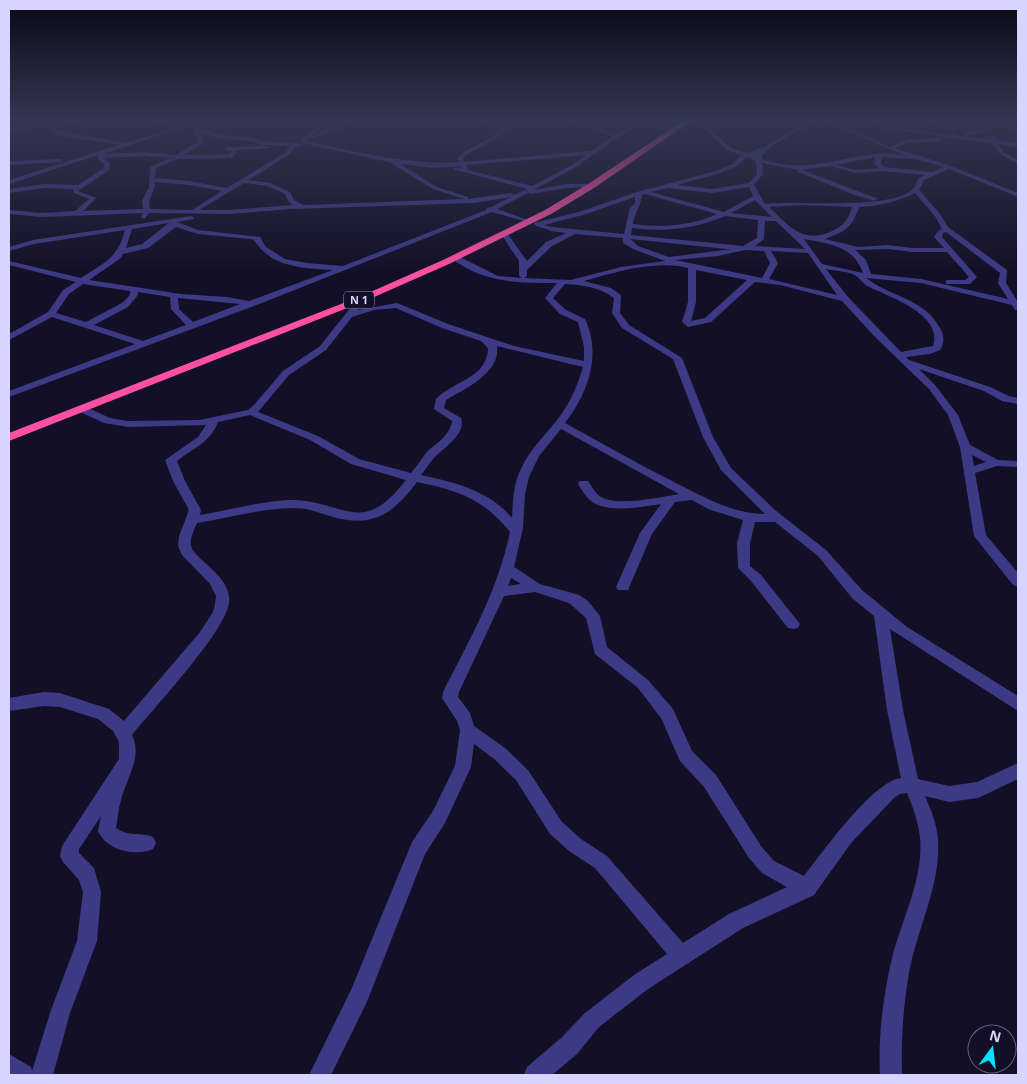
<svg xmlns="http://www.w3.org/2000/svg" width="1027" height="1084" viewBox="0 0 1027 1084" font-family="'Noto Sans',sans-serif">
<style>
.lines{fill:none;stroke-linecap:round;stroke-linejoin:round}
.minor{fill:#3d3a85;fill-rule:evenodd}
.highway{fill:#ff4fa3;fill-rule:evenodd}
.labels{text-anchor:middle;stroke-width:4.5;stroke-linejoin:round;paint-order:stroke}
.shield{fill:#130f26;stroke:#9e99be;stroke-width:1}
.shield-label{font-size:11px;font-weight:bold;fill:#d9d4ff}
</style>
<rect width="100%" height="100%" fill="#130f26"/>
<g class="lines">
<path class="minor" d="M68,121H89L55,126V130L125,143L201,121H211L203,124L202,129L231,136L252,137L262,141L302,144V146H296L290,154L249,180L270,183L290,192L294,200L303,205L464,199L433,189L389,162L302,143V139L323,121H328L313,135L348,121H355L315,138L310,137L307,141C358,152 406,165 459,162L457,159C469,144 490,143 502,128L478,121H488L508,127L497,138L466,155L463,159L464,162L591,151L612,137L595,128L563,121C582,121 598,126 615,135L639,121H645L623,134L576,167L534,190L566,184H591L593,187L566,188L531,194L528,193L497,209L531,221V223L492,212L254,306L9,397V391L135,344L52,317L9,340V334L48,312L63,290L76,282L9,265V261L81,278C103,263 118,259 125,230L34,244L9,251V247L33,240L191,216L194,218L193,219L177,222L198,230L260,237L266,247L285,259L307,263L343,266L486,210L487,208L491,207L511,197L474,203L291,209L230,214L149,213L144,219L141,217L143,213L42,217L9,214V210L42,213L75,211L89,199L74,193L73,189L44,188L9,193V189L44,184L78,185L104,168V164L98,159V155L9,184V180L119,145L56,135L50,132L49,126L9,130V127ZM197,125L194,133L197,137V142L176,155L144,152L104,154L163,134ZM200,133L231,140L251,141L261,145L290,146L286,152L227,188L189,181L155,178L156,168L178,159L232,158L238,150L270,148L267,146L227,147L225,150L232,151L230,154L184,155L202,144L203,137ZM586,155L572,165L532,186L468,170L466,165ZM144,156L170,158L150,167L149,187L142,201L143,209L83,211L96,198L78,191L109,170L110,163L104,158ZM400,164L434,168L460,166L461,169L456,167L453,169L527,189L514,195L511,193L468,199V197L437,187ZM155,182L189,185L222,191L192,210L150,209C147,197 155,194 155,182ZM244,183L267,186L285,194L289,202L293,205L230,210H199ZM169,223L142,244L126,248L132,229ZM176,227L198,234L250,239L254,240C271,268 304,268 333,270L249,301L227,297L181,294L89,280L121,258L123,254L148,248ZM83,284L130,291V295L122,303L86,322L56,313L69,294ZM138,292L170,297L171,309L186,325L143,341L94,325L128,307L138,295ZM178,298L240,304L193,322L179,309Z
M138,121H166L183,124L180,126Z
M697,121H702L731,148L747,153L764,147L808,121H814L772,146L762,155V159C804,174 835,158 876,154C885,153 895,154 904,155L825,121H832L890,147L907,140L939,138L941,141L907,143L895,148L951,166L1018,193V197L1016,196L949,169L924,180L919,190L940,214L948,227L1007,270L1006,283L1018,302V310H1015L1012,305L921,283L866,278C890,297 924,298 940,328C944,336 945,342 940,350L930,354L906,357L909,360L990,387L1009,396L1018,398V404L1002,401L984,391L919,369L935,385L958,415L970,445L998,460L1018,461V467L997,466L975,473L986,535L1018,573V587L1013,585L974,536L960,447L948,415L929,389L875,337L842,301L780,285L755,282L711,322L688,327L682,322L688,302V268C655,260 616,272 584,281L611,288L621,295L620,313L629,325L682,358L713,437L731,468L775,510L826,550L862,590L907,627L1018,696V711L890,629L903,710L918,779L949,786L977,782L1018,763V779L978,798L949,802L925,796C931,810 937,824 938,840C941,885 917,929 909,973C903,1007 901,1041 902,1075H880C878,1037 883,996 892,958C902,919 924,878 920,837C918,821 913,807 907,793L900,794L894,798L851,843L814,895L743,928L648,989L599,1027L577,1054L552,1075H524L527,1067L561,1038L585,1013L634,975L667,954L595,868L569,851L550,834L516,780L493,758L474,744L471,767L445,823L425,854L366,1004L331,1075H309L351,990L412,842L433,811L455,766L460,730L457,721L442,698L443,692C470,639 498,590 510,532C484,499 457,490 417,482C393,514 373,528 333,517C320,513 308,508 295,508C262,508 229,518 197,523C194,530 190,538 191,545C192,559 233,576 229,603C225,632 153,709 132,735C143,757 126,779 121,800C118,809 118,819 116,828C128,837 141,832 153,837L156,843L153,849C135,857 106,850 98,831L101,816L79,849V853L94,868L101,892L97,941L70,1013L53,1075H9V1054L31,1067L32,1071L50,1013L77,941L83,892L79,880L63,862L60,856L62,846L119,759V742L113,731L98,719L60,707L44,706L9,711V698L44,692L60,693L109,709L124,721L200,632L213,612L215,604L216,596L210,584L182,555L178,546L179,536L189,510L173,481L165,460L198,437L206,425L128,427L104,423L78,411V407H86L110,418L128,421L199,420L248,410L254,405L283,371L320,346L359,297H362L366,299L358,310L397,303L448,324L514,346L584,361V347L578,322L560,314L545,298L557,283C519,283 482,283 451,258L458,256L498,276L522,278L519,276V261L501,234L503,233H507L527,261L546,242L566,233L551,231L534,225V223L579,212L637,192L716,171L733,164L741,155L727,150ZM747,157L756,161L757,174L749,183L712,189L677,185L720,173L737,166ZM875,157V164L879,168L856,170L836,165ZM881,157L916,159L944,167L932,172L885,167L881,164ZM762,163L798,170V172L852,194L874,201L877,199L876,198L802,170L830,166L856,173L883,171L925,175L919,178C917,181 916,186 914,188C894,211 796,200 765,204L754,185L763,174ZM749,187L753,196L724,212L651,192L667,188L712,193ZM915,193L935,216L942,229L938,231L934,237L944,248H912L888,245L858,247L825,239C845,231 852,229 859,207C879,206 897,202 915,193ZM645,194L717,214C690,226 663,228 633,224C635,212 641,205 642,195ZM635,197V203L630,208L624,234L552,227L544,225L583,215ZM755,200L772,217L731,213ZM801,205L852,207C848,221 843,226 830,232C802,244 788,225 769,207ZM725,216L758,220L757,238L743,246L631,235L632,228C665,232 694,229 725,216ZM765,221H776L805,249L755,246L764,239ZM946,232L1000,273L998,283L1008,299L921,279L871,274L866,260L855,250L888,249L912,252H947L969,277L965,280H946V284H970L977,277L942,237L943,233ZM575,234L623,238V243L633,249L665,261L621,267L571,280L524,278L527,276V270L552,246ZM630,239L727,249H732L669,257L638,246ZM804,239C829,244 853,245 863,273L822,264ZM745,250L764,251L770,263L762,278L675,260L718,256ZM771,251L808,253L837,295L769,279L778,263ZM826,269C834,271 849,271 856,276C860,278 862,283 867,286C887,296 944,314 933,346L901,352L848,297ZM696,270L747,280L705,318L691,321L696,302ZM565,284C583,285 599,287 614,298L612,313L622,328L673,359L703,437L721,470L765,514C733,514 704,497 676,483C638,464 602,443 565,423C588,393 602,355 585,319L566,310L553,298ZM396,308L442,328L481,341L488,348C488,378 453,381 436,399L434,409L452,421C450,436 436,443 426,453C421,460 416,467 411,473L359,459L318,436L258,412L289,375L326,350L352,317L374,310ZM497,346L583,367C578,384 571,401 560,416C547,434 530,448 521,469C513,484 513,501 512,518C490,491 454,482 421,475C425,470 429,464 433,459C442,449 467,434 461,418L444,408L446,400C465,389 501,373 497,346ZM250,415L310,440L351,464L406,480C360,540 343,498 287,500C258,502 229,510 200,515L201,510L185,481L177,461C193,448 210,443 218,422ZM561,429L679,494C660,497 618,507 601,497C595,493 592,487 588,481H580L578,484C582,490 585,496 590,500C605,514 642,507 661,504L640,533L616,587L618,590H628L652,534L675,502L692,500L708,509L743,520L737,543L738,568L751,581L788,628L793,629L798,628L800,624L761,575L750,566V543L755,522H775L818,556L852,598L874,616L887,710L901,778C873,781 822,853 804,876L774,861L761,846L716,775L692,751L673,709L648,680L607,647L600,616L588,601L579,595L540,584L514,567L523,528L525,494L529,477L539,456ZM972,455L986,462L974,466ZM511,578L521,584L508,586ZM535,592L569,603L586,618L595,654L638,688L661,718L680,761L704,787L749,858L762,873L787,887L729,914L683,943L607,856L581,839L562,822L528,770L505,748L474,726L470,713L458,697L459,692L504,596Z
M856,121H885L881,122L889,126L991,140L992,136H996L997,140L1018,143V147L998,144L1003,152L1018,160V164L1000,154L992,143L888,129L876,122Z
M926,121H935L957,129L954,131Z
M977,121H990L1018,126V129Z
M989,127L991,130L965,136L962,134Z
M61,159L63,162L9,165V161Z"/>
<path class="highway" d="M683,121H691L594,188L551,214L449,264L365,301L9,441V433L359,297L443,260L545,210L588,184Z"/>
</g>
<linearGradient id="sky" x2="0" y2="1"><stop stop-color="#0a0815"/><stop offset="0.44" stop-color="#333752"/><stop offset="1" stop-color="#333752" stop-opacity="0"/></linearGradient>
<rect width="1027" height="273" fill="url(#sky)"/>
<g class="labels">
<rect class="shield" x="344" y="291.5" width="30" height="17" rx="4"/>
<g class="shield-label">
<text x="359" y="304">N 1</text>
</g>
</g>
<rect width="1027" height="1084" fill="none" stroke="#d9d4ff" stroke-width="20"/>
<g transform="translate(992 1049) rotate(15)"><circle r="24" fill="#130f26" stroke="#625e7d"/>
<path d="M0-4L9 19L0 12L-9 19Z" fill="#00e5ff"/>
<text y="-8" font-size="14" font-weight="bold" text-anchor="middle" fill="#d9d4ff">N</text>
</g>
</svg>
